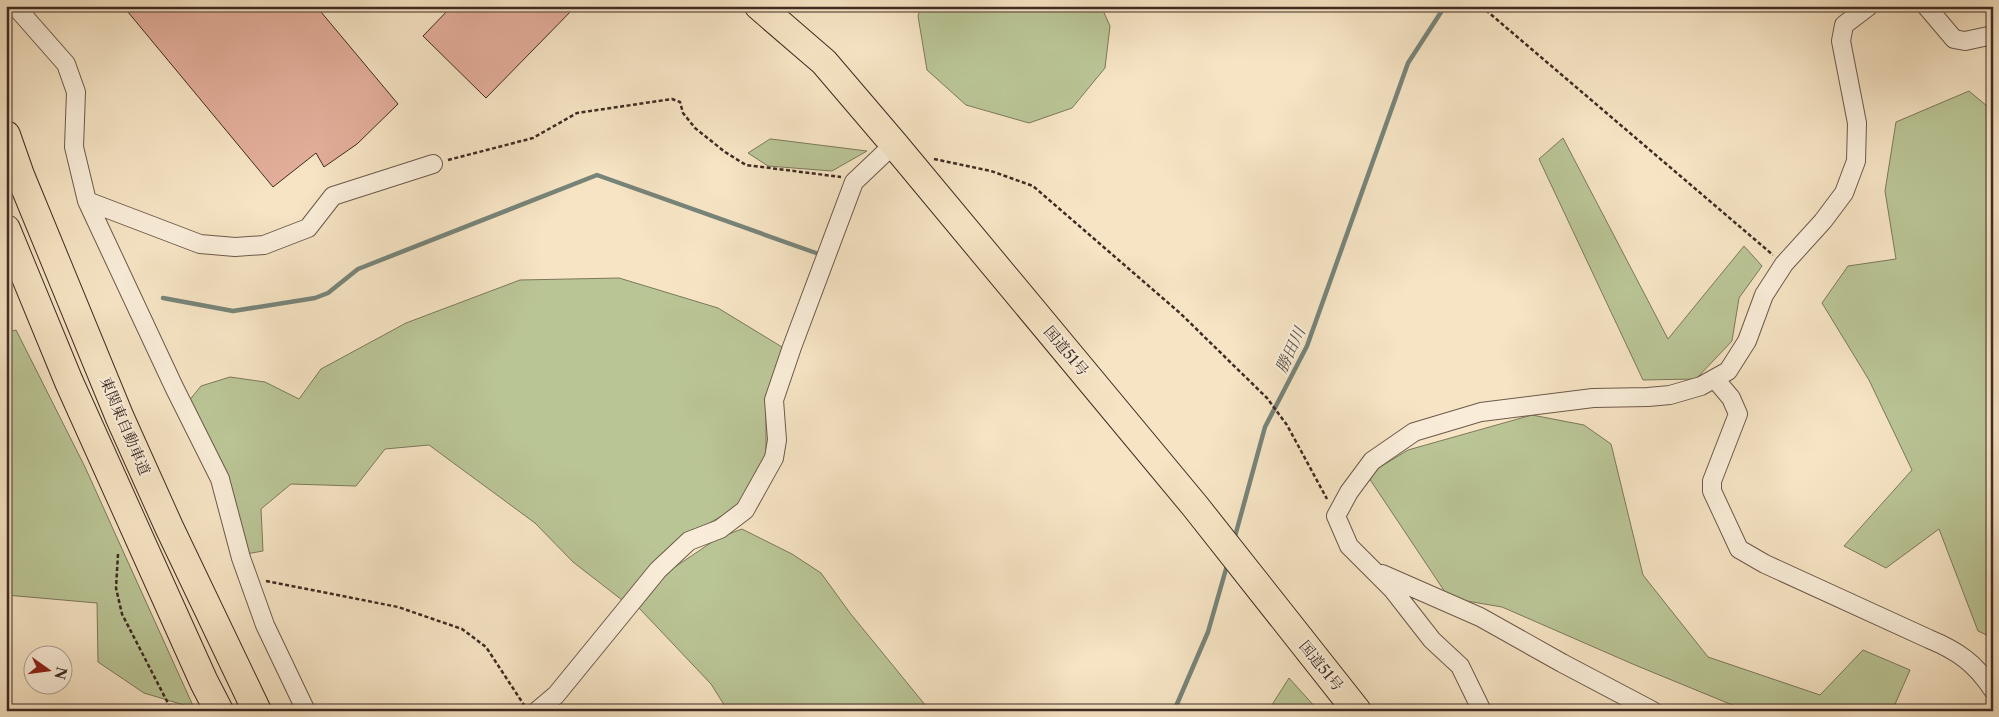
<svg xmlns="http://www.w3.org/2000/svg" width="1999" height="717" viewBox="0 0 1999 717" font-family="'Libre Caslon Text','Noto Serif JP',serif">
<style>
.green{fill:#bac596;stroke:#7c785c}
.lines{fill:none;stroke-linecap:round;stroke-linejoin:round}
.stream{stroke:#778479;stroke-width:4.5}
.building{fill:#e3ae9a;stroke:#3f2b23}
.street-casing{stroke:#6d594b;stroke-width:20}
.highway-casing{stroke:#3f2b23;stroke-width:30}
.path{stroke:#3f2b23;stroke-width:2.5;stroke-dasharray:4 2.5;stroke-linecap:butt}
.street{stroke:#f9edd9;stroke-width:18}
.highway{stroke:#f6e4c4;stroke-width:28}
.labels{text-anchor:middle;stroke-width:4.5;stroke-linejoin:round;paint-order:stroke}
.street-label{font-size:15px;fill:#3f2b23;stroke:#f9edd9}
.water-label{font-size:16px;font-style:italic;fill:#565047;stroke:#f9edd9}
</style>
<rect width="100%" height="100%" fill="#f6e4c4"/>
<filter id="stains"><feTurbulence type="fractalNoise" baseFrequency=".004" numOctaves="4"/><feColorMatrix values="0 0 0 0 .2 0 0 0 0 .09 0 0 0 0 .02 0 0 0 .5 -.17"/></filter>
<radialGradient id="worn" r=".72"><stop offset=".6" stop-color="#630" stop-opacity="0"/><stop offset="1" stop-color="#630" stop-opacity=".3"/></radialGradient>
<path class="green" d="M921,6H1101L1110,26L1105,68L1072,108L1029,123L966,105L927,70L918,16Z
M1969,91L1993,111V391L1990,392L1988,459L1993,507V638L1978,631L1939,529L1886,568L1844,546L1912,470L1869,380L1822,303L1848,266L1896,259L1885,191L1896,122Z
M1563,138L1668,339L1744,246L1762,266L1739,298L1732,341L1696,379L1643,380L1539,159Z
M770,139H771L867,151L832,171L768,166L748,153Z
M619,278L718,308L782,347L766,411V462L738,507L686,536L622,600L573,562L535,523L429,445L385,449L356,486L291,484L261,509L263,551L246,554L188,402L201,386L230,377L265,382L299,399L321,369L406,323L520,280Z
M16,330L85,467L194,708L144,693L98,662L97,603L6,595V333Z
M1532,415L1584,425L1611,444L1643,575L1708,657L1820,695L1863,650L1910,670L1892,711H1747L1635,665L1502,607L1449,598L1367,475L1408,450Z
M742,529L792,554L821,573L850,613L926,706L927,711H728L711,684L639,608L669,571L718,538Z
M1289,678L1316,708L1305,709V711H1268Z"/>
<g class="lines">
<path class="stream" d="M163,298L233,311L315,298L328,293L358,269L597,175L816,253
M1234,540L1265,427L1307,346L1408,63L1445,6
M1174,711L1208,632L1228,562"/>
</g>
<path class="building" d="M123,6H316L398,104L357,144L324,167L316,153L273,187Z
M452,6H576L486,98L423,36Z"/>
<g class="lines">
<defs>
<path id="street" d="M15,6L66,64L76,92L74,147L87,201L174,387L220,479L241,558L265,625L306,711
M1926,6L1954,39L1965,41L1993,35
M87,201L200,244L235,247L264,245L308,228L333,196L433,164
M1715,379L1731,398L1738,414L1712,481V491L1739,549L1765,564L1929,639C1958,651 1975,663 1993,690
M1382,574L1480,617L1562,663L1653,711
M537,711L556,695L658,570L689,541L720,529L745,510L774,458L777,440L774,400L792,347L854,182L894,144
M1482,711L1460,666L1432,640L1393,590L1349,546L1336,516L1349,492L1372,461L1414,432L1481,412L1593,398L1648,397L1670,395L1701,386L1728,371L1747,341L1764,295L1784,264L1823,221L1844,193L1856,161L1857,123L1841,41L1844,25L1869,6"/>
<path id="highway" d="M759,6L824,62L894,144L1195,506L1357,711
M6,135L20,175L120,418L169,527L257,711
M6,229L69,382L204,682L219,711"/>
</defs>
<use href="#street" class="street-casing"/>
<use href="#highway" class="highway-casing"/>
<path class="path" d="M1481,6L1773,255
M934,159L991,171L1033,186L1181,314L1267,398L1287,425L1327,499
M448,160L533,138L577,113L672,99L680,102L683,113L695,128L725,152L746,165L841,177
M118,554L116,588L122,614L172,711
M266,581L398,607L462,629L486,647L524,705"/>
<use href="#street" class="street"/>
<use href="#highway" class="highway"/>
</g>
<g class="labels">
<g class="street-label">
<text transform="translate(1066 351) rotate(50)" y="5">国道51号</text>
<text transform="translate(125 426) rotate(67)" y="5">東関東自動車道</text>
<text transform="translate(1321 666) rotate(51)" y="5">国道51号</text>
</g>
<g class="water-label">
<text transform="translate(1290 350) rotate(-65)" y="6">勝田川</text>
</g>
</g>
<rect width="1999" height="717" fill="none" stroke="#f6e4c4" stroke-width="25"/>
<rect x="8" y="8" width="1984" height="702" fill="none" stroke="#3f2b23" stroke-width="2.5"/>
<rect x="12" y="12" width="1974" height="692" fill="none" stroke="#3f2b23"/>
<g transform="translate(48 670) rotate(104)"><circle r="24" fill="#f9edd9" stroke="#af9f90"/>
<path d="M0-4L9 19L0 12L-9 19Z" fill="#8f2418"/>
<text y="-8" font-size="14" font-weight="bold" text-anchor="middle" fill="#3f2b23">N</text>
</g>
<rect width="100%" height="100%" filter="url(#stains)"/>
<rect width="100%" height="100%" fill="url(#worn)"/>
</svg>
